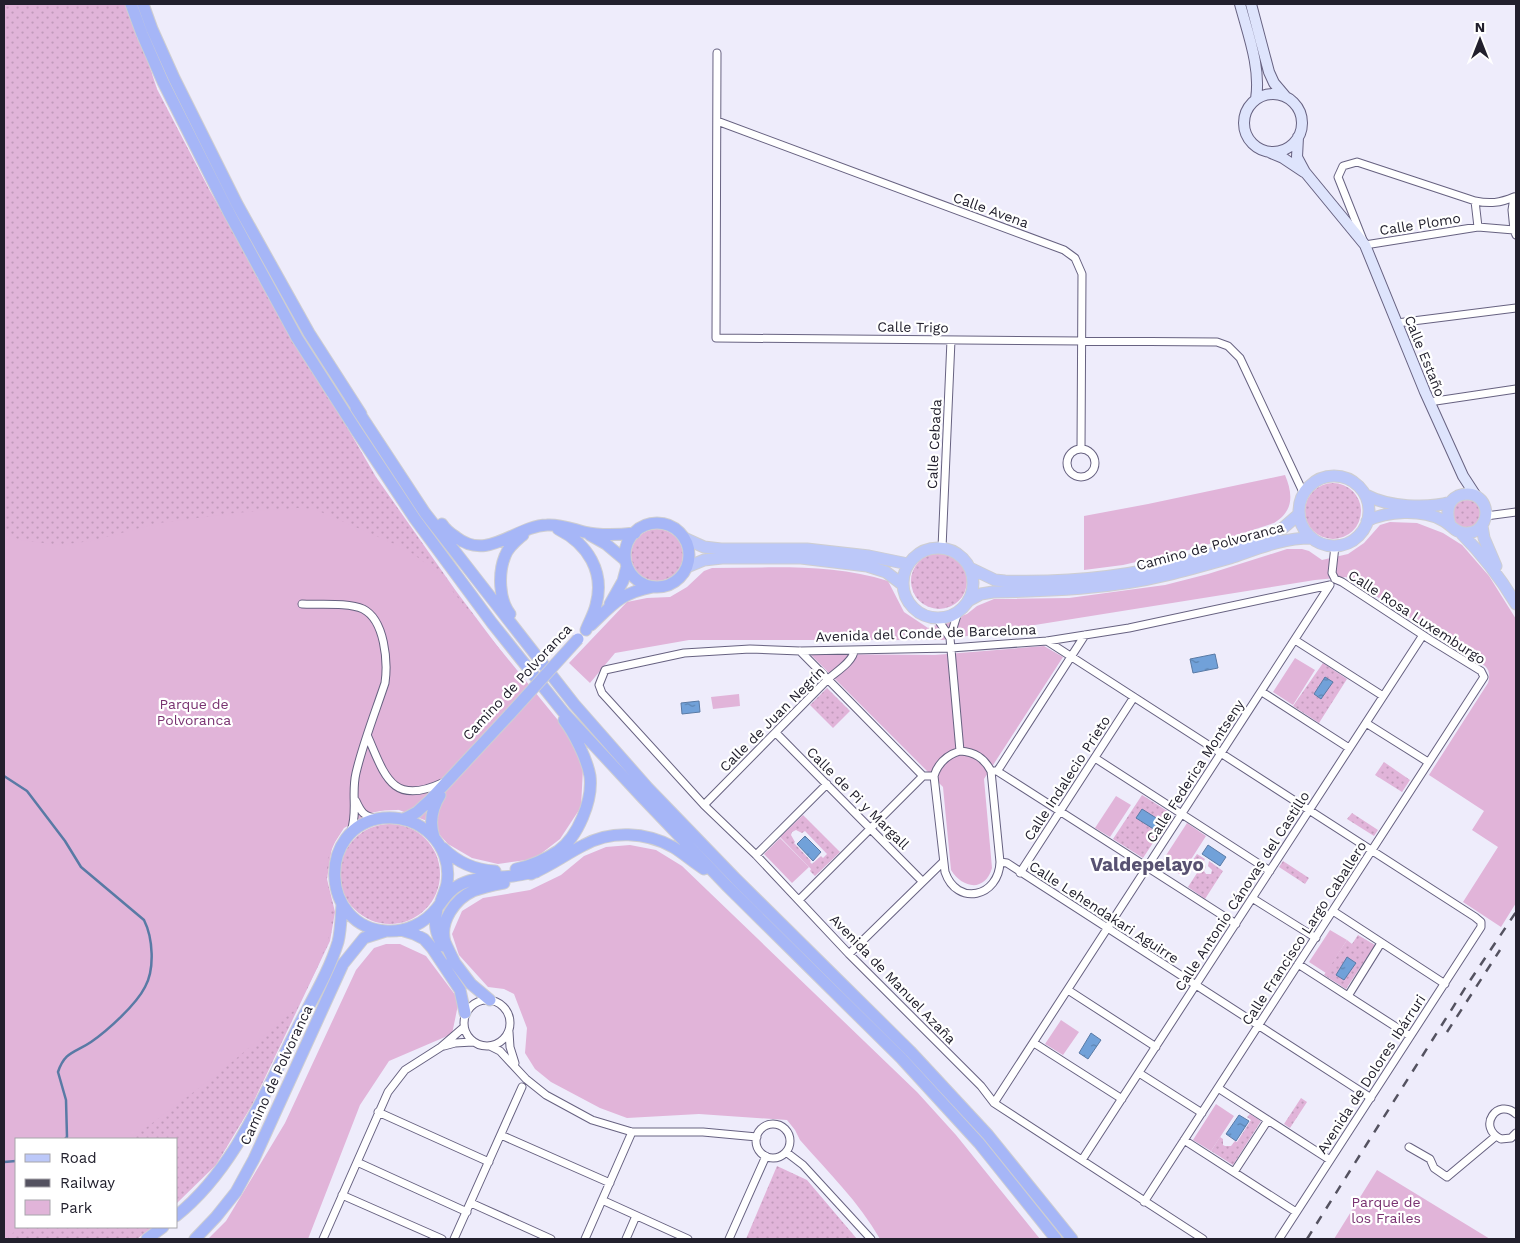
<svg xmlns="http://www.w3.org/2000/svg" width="1520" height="1243" viewBox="0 0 1520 1243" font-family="'Work Sans',sans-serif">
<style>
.grass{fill:url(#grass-dots);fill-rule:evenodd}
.park{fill:#e1b4d9}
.water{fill:url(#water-ripples);stroke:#597aa5}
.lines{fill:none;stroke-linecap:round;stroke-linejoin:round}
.stream{stroke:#597aa5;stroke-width:2.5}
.minor-casing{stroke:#676281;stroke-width:9}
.secondary-casing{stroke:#676281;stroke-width:12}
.primary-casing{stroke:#ceced1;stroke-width:13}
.trunk-casing{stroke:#ceced1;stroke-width:13}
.minor{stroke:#fff;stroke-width:7}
.secondary{stroke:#dee4fc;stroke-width:10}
.primary{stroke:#bcc8f9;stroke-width:11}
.trunk{stroke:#a6b6f7;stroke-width:11}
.rail{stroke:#545260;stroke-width:2.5;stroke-dasharray:9 9;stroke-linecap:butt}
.trunk-bridge-casing{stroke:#ceced1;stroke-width:13;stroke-linecap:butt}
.trunk-bridge{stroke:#a6b6f7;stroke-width:11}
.labels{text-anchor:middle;stroke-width:4.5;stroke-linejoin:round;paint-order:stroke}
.street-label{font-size:14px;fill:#22202d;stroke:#fff}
.park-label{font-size:14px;fill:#793271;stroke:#fff}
.district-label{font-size:19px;font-weight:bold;fill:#585271;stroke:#fff}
</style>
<defs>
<pattern id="grass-dots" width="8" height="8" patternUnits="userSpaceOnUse" patternTransform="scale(1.25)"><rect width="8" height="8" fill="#e1b4d9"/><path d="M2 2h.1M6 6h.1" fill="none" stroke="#c19abb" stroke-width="1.8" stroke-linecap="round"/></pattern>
<pattern id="water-ripples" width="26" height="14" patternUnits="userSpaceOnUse" patternTransform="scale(1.25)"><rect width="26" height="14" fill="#71a1d9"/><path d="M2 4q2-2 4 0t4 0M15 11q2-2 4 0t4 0" fill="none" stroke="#5c83b0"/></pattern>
</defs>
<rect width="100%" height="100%" fill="#eeecfb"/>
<path class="grass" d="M4,4H129L157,89L210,191L376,477L456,591L525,683L414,806L397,810L370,811L346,822L332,847L327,879L335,912L330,941L252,1105L216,1165L176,1204V1139H16V1227H153L137,1239H4Z
M1305 511a28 28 0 1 1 56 0a28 28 0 1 1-56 0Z
M1453 514a14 14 0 1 1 28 0a14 14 0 1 1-28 0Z
M631 555a26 26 0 1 1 52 0a26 26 0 1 1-52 0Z
M911 581a28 28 0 1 1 56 0a28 28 0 1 1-56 0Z
M1323,663L1347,679L1319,723L1293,706Z
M827,688L850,711L833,728L810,705Z
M1384,762L1410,780L1402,792L1375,775Z
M1142,795L1172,814L1143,858L1113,839Z
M1352,813L1378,830L1374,836L1347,819Z
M803,815L840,852L815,876L810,871L811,869L780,837ZM796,830L802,833L805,831L827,854L823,858L821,856L812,864L810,862L811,861L794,843L795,842L791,835L792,832Z
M340 874a50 50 0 1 1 100 0a50 50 0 1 1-100 0Z
M1197,854L1205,859L1204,861L1206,867L1204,871L1206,874H1211L1212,870L1208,866L1209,861L1223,871L1205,899L1188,887L1197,873L1188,867Z
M1283,861L1309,878L1305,884L1279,867Z
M1358,935L1375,945L1346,989L1324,975L1347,940L1352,944Z
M1301,1098L1307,1102L1290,1128L1284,1124Z
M1250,1114L1261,1121L1233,1165L1211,1151L1220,1137L1223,1139V1145L1225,1146H1231L1235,1141L1237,1142L1251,1120L1247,1117Z
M777,1166L807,1180L857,1239H746Z"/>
<path class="park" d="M1285,475C1293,494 1294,511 1274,523L1197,548L1123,565L1084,570V516L1148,504Z
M298,508L314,509L399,546L409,551L436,571L566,730L583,768L581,807L560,839L534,859L498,864L472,858L448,844L427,821L394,808L371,813L344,828L335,842L328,858L326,879L331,898V931L318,966L297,1008L215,1076L131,1139H16V1227H19L7,1239H4V534L21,540L59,545L91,541L159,523L235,513Z
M1390,522L1417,523L1443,533L1462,545L1489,576L1516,619V903L1501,927L1463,902L1498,847L1472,830L1484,811L1429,775L1488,683C1490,677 1490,671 1485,666L1346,577L1315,580L942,640H689L615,653L590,683L569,663L627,602L647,598L670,597L687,587L704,571L712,568C770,568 831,563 888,581L904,612L928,628L967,614L977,606L994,599L1069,598L1165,585L1208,574L1287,549H1302L1309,551L1322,560L1348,554L1364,543L1380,525Z
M1044,646L1063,657L984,779L992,868C985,892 963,889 951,870L943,787L810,654L935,655Z
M1295,658L1315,670L1293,705L1273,692Z
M739,694L740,706L713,709L711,697Z
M1116,796L1131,805L1110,837L1095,828Z
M1187,823L1206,836L1181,875L1161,863Z
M780,838L809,867L792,883L764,854Z
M630,845L656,850L682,866L917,1092L956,1135L1040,1239H880C859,1202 828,1172 800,1140L795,1130L787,1120L699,1114L627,1118L600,1108L551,1082L535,1069L525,1053L527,1028L514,994L504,989L488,987L459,955L452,934L462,911L483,898L530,890L561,875L584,856L606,847Z
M1330,930L1347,940L1326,973L1309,962Z
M386,944H400L426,956L459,1000L452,1034L389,1061L360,1105L308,1239H208L226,1221L285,1123L356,970L374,948Z
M1061,1020L1079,1032L1063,1055L1045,1044Z
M1216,1104L1234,1116L1211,1151L1193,1140Z
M1377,1170L1490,1239H1334Z"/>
<path class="water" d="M1215,654L1218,668L1193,673L1190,659Z
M1325,677L1333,682L1321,699L1314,694Z
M699,701L700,712L682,714L681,703Z
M1142,809L1161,821L1155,830L1136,818Z
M805,836L821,852L813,861L797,844Z
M1208,845L1226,857L1220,866L1202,854Z
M1347,957L1356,963L1344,980L1336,975Z
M1091,1033L1101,1040L1088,1059L1079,1053Z
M1239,1115L1249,1121L1236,1141L1226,1134Z"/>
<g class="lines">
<path class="stream" d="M4,776L27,791L65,841L81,867L144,920C153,938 155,969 145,987C136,1005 107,1031 91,1042C75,1053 65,1051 58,1072L66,1100L67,1137L65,1139
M4,1162L16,1161"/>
<defs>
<path id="minor" d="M717,53L716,338L1217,342L1228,346L1240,358L1303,492
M717,121L1064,250L1075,258L1082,274L1081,448
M1475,201C1490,204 1500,203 1514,197
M1478,227L1475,201L1463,197L1357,162L1343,166L1338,177L1365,245L1478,227L1514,230L1516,235
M1514,230L1512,210L1514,197H1516
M1397,323L1516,308
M1429,402L1516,389
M1067 463a14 14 0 1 1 28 0a14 14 0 1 1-28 0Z
M1486,516L1516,512
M1335,546L1332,573L1335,579
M942,548L951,340
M302,604C319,605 348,602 363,609C385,620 388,662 385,683C375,713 363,743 356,773C351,794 358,812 351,831
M958,612L950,638L960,751
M937,618L950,638
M1295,640L1383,696
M1047,641L1475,917L1481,922V927L1279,1239
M800,651L923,776
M1262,692L1349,748
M1366,723L1428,762
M776,733L922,881
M368,737C385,776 392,806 442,783
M960,751C975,752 984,758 991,771L1000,862C999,897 957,907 945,872L934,776C938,763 947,755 960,751Z
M1095,758L1270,871
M994,771H997L1000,767L1085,635
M997,771L1236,924
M356,801C361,812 364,817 377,818
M704,805L828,679C836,672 854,661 854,650
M756,855L827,784
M1000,862L1007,863L1371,1098
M1020,873L1134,697
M1252,898L1316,938
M799,900L923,776H934
M1333,911L1445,984
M849,954L943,862
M1298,964L1410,1036
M1068,990L1156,1047
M1348,996L1381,943
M464 1023a23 23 0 1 1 46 0a23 23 0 1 1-46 0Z
M509,1032L510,1047L515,1063
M1034,1043L1122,1099
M444,1046L455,1043L473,1042
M490,1046L500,1051L526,1079L546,1095L592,1120L632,1132H703L757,1137
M1139,1073L1202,1113
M1218,1088L1330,1160
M994,1103L1330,585
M378,1112L489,1162
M1516,1114C1498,1097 1476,1127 1501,1139L1511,1138L1516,1133
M756 1141a17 17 0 1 1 34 0a17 17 0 1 1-34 0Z
M501,1135L610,1183
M1184,1140L1296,1212
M1409,1147L1430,1159L1434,1168L1447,1177L1496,1136
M786,1152L803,1165L871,1239
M1082,1160L1423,635
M357,1162L467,1212
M1234,1172L1268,1120
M342,1195L442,1239
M602,1200L688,1239
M1144,1202L1484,677L1481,671L1429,639L1342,582L1335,579
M471,1203L551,1239
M323,1239L388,1092L405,1070L441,1047L463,1028
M454,1239L522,1087
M585,1239L632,1132
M626,1239L636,1216
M729,1239L766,1156
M1203,1239L994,1103L981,1086L849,954L756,855L704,805L602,693L599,685L605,670L684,653L750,649L800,651L951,648L1047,641L1129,628L1330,585"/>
<path id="secondary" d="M1240,4C1248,34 1261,68 1256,99
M1251,4L1269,72L1274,83L1285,96
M1244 123a29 29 0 1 1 58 0a29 29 0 1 1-58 0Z
M1298,137L1297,157L1305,172L1365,245L1425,392L1463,476L1476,496
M1271,153L1283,158L1304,172"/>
<path id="primary" d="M1299 511a35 35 0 1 1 70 0a35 35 0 1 1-70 0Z
M1366,495C1388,507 1427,509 1451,502
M1367,521C1387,511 1422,509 1442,520C1451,524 1455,533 1465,533C1483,534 1492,513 1481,500C1472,490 1453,493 1449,506C1447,512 1448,519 1450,525
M1482,526L1484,538L1496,566
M1460,532C1482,554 1500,577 1516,604
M684,538L704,547L721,549H807L869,556L908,564
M903 583a35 35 0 1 1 70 0a35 35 0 1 1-70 0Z
M687,567L704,560L722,558H801L867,566L886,572L903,585
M970,568L995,580L1005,581C1067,583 1131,576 1191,560C1219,552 1247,542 1275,532L1283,528L1298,515
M968,601L981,594L993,592C1051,591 1110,589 1167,575C1188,570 1209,564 1230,558C1257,549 1282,538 1311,538"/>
<path id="trunk" d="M131,4L142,34L163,82L228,211L297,338L356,430L415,519L492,623L564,713L642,797L728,887L902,1059L979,1143L1056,1239
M143,4L152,29L174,78L237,204L309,333L361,414
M356,408L425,513L574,704L647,787L735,878L910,1051L988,1135L1072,1239
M625 555a32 32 0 1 1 64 0a32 32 0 1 1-64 0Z
M442,524C445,529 450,533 456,537C488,562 515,526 547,525C560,524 572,529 584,532C601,536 618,535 635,533
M558,529C588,544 605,572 596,605C594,614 589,622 586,630
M590,535L606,544L625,560
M610,604L623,581L627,566
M510,614C499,600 498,573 505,556C508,547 516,541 523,535
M591,625C613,604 621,593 652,587
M404,819L417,812L430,800L510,714
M434,837C429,822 432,808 440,795
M443,848C458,863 474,870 495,871
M516,869C530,866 546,859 558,851C578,837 593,800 590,776C587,759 574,733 564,720
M531,874C550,866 566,854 584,845C611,830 646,832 673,847C683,853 693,862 704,869
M441,901C443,895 446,889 447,883C453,845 420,814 383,818C316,826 320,928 387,931C407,932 425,923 437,908C444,899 450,889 461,884C477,876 496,878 513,876C521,875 528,873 536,872
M437,909C434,924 435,933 443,946
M401,930L414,934L424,939L432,948L460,990L465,1013
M452,959L471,984L490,1000
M455,963C452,957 448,949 445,942C439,922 455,899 473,891C483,887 493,885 504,883
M176,1216C235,1169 264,1094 297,1029C311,1001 329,972 338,942C341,930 341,917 342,904
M147,1239L163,1227
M195,1239L216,1217L236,1192L254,1159L343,964L364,938L386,931"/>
</defs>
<use href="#minor" class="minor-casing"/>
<use href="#secondary" class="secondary-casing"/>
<use href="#primary" class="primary-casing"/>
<use href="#trunk" class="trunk-casing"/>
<use href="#minor" class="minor"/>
<use href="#secondary" class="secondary"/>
<use href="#primary" class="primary"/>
<use href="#trunk" class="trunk"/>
<path class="rail" d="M1447,1032L1500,950
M1307,1239L1467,985L1516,912"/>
<defs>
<path id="trunk-bridge" d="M510,714L578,639"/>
</defs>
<use href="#trunk-bridge" class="trunk-bridge-casing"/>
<use href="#trunk-bridge" class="trunk-bridge"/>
</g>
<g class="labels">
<g class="street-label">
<text transform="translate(991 210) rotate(20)" y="5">Calle Avena</text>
<text transform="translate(1420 224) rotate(-9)" y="5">Calle Plomo</text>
<text transform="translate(913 327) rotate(1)" y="5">Calle Trigo</text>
<text transform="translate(1425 356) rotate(68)" y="5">Calle Estaño</text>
<text transform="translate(934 444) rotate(-87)" y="5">Calle Cebada</text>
<text transform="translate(1210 546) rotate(-15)" y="5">Camino de Polvoranca</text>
<text transform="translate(1417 617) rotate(33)" y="5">Calle Rosa Luxemburgo</text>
<text transform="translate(926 633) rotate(-2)" y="5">Avenida del Conde de Barcelona</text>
<text transform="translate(517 682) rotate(-47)" y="5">Camino de Polvoranca</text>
<text transform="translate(772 719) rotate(-45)" y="5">Calle de Juan Negrín</text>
<text transform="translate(1195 771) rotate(-57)" y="5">Calle Federica Montseny</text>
<text transform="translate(1067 778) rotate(-57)" y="5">Calle Indalecio Prieto</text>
<text transform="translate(858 798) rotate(45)" y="5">Calle de Pi y Margall</text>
<text transform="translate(1242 891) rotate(-57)" y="5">Calle Antonio Cánovas del Castillo</text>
<text transform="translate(1104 912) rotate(33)" y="5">Calle Lehendakari Aguirre</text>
<text transform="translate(1304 933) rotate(-57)" y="5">Calle Francisco Largo Caballero</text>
<text transform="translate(893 979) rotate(46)" y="5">Avenida de Manuel Azaña</text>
<text transform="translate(1371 1074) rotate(-57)" y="5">Avenida de Dolores Ibárruri</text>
<text transform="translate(276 1075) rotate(-65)" y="5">Camino de Polvoranca</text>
</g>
<g class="park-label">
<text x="194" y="709">Parque de<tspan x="194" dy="16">Polvoranca</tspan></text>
<text x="1386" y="1207">Parque de<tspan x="1386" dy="16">los Frailes</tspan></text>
</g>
<g class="district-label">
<text x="1147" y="871">Valdepelayo</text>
</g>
</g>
<rect width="1520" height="1243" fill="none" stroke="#22202d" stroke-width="10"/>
<rect x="15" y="1138" width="162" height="90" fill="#ffffff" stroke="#a7a6ab"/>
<rect x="25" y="1154" width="25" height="8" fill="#bcc8f9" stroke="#a7a6ab"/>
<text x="60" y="1163" font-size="15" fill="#22202d">Road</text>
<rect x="25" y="1179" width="25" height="8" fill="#545260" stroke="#a7a6ab"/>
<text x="60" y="1188" font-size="15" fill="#22202d">Railway</text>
<rect x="25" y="1200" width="25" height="15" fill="#e1b4d9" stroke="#a7a6ab"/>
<text x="60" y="1213" font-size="15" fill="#22202d">Park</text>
<g transform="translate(1480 40)" stroke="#ffffff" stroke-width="4" paint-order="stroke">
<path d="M0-4L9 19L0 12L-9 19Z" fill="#22202d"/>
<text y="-8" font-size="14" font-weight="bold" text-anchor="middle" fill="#22202d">N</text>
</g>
</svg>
